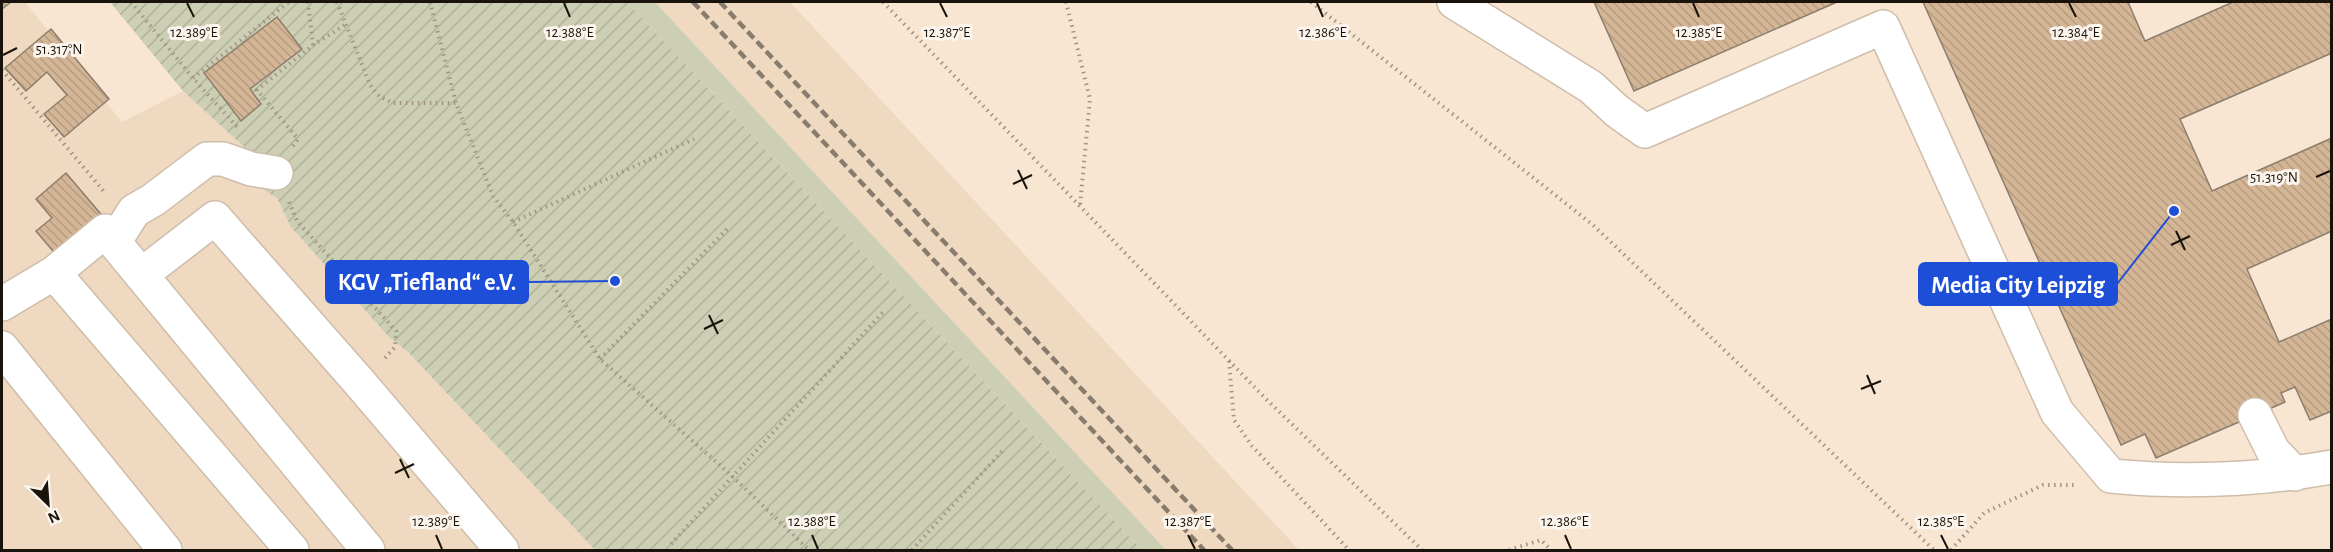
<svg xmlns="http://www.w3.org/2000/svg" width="2333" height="552" viewBox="0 0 2333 552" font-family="'Alegreya Sans',sans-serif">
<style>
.built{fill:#efd9c0}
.grass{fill:#cdcfb4}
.garden{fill:url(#garden-furrows)}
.building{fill:url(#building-back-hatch);stroke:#8c7d6c;stroke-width:1.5}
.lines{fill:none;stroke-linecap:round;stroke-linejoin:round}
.minor-casing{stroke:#cebdab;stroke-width:36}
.path{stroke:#a19485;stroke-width:4;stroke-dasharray:1.5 4.5;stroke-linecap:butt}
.minor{stroke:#fff;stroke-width:33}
.rail{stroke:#887c6f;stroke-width:4.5;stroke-dasharray:9 4.5;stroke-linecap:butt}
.ticks{fill:none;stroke:#19130c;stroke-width:2}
.ticks-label{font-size:15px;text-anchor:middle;fill:#19130c;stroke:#fcf5ee;stroke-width:6;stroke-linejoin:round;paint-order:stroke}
.leader{fill:none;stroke:#1d4ed8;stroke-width:2}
.callout-dot{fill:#1d4ed8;stroke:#fcf5ee;stroke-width:2}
.callout{fill:#1d4ed8;stroke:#1d4ed8;stroke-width:2}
.callout-label{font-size:24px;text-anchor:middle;font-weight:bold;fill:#fff}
</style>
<defs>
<pattern id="garden-furrows" width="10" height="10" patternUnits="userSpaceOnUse" patternTransform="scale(1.5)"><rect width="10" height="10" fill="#cdcfb4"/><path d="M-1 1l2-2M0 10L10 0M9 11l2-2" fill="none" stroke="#afb19a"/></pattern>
<pattern id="building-back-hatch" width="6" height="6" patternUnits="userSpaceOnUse" patternTransform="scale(1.5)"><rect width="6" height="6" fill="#d4b696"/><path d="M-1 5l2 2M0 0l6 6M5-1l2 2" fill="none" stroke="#b59c80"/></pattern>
</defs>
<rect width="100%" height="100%" fill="#f8e6d3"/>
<path class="built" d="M2,2H25L122,122L183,91L256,158L247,179L277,198L291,227L388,336L408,352L595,550H2Z
M655,2H790L1299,550H1166Z"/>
<path class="grass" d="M627,2H655L1166,550H1142Z"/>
<path class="garden" d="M110,2H627L1142,550H595L408,352L388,336L291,227L277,198L246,179L256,158L183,91Z"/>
<path class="building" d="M2,2H11L2,9Z
M1594,2H1837L1634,91Z
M1923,2H2128L2145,41L2233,2H2332V53L2180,119L2212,191L2332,138V231L2247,269L2279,342L2332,319V411L2310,420L2295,387L2281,393L2285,402L2156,458L2145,434L2121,445Z
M277,17L302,49L250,89L261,104L241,121L204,73Z
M51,29L109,99L64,137L44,114L67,95L47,72L26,91L5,68Z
M66,173L105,219L59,258L36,231L52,218L36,199Z"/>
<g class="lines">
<defs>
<path id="minor" d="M1454,2L1591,87L1617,111L1645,131L1883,27L2057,412L2111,476C2184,483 2260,480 2332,467
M115,241L134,211L153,200L207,159H223L251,169L276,173
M54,273L292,550
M141,275L215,218L360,383L502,550
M2,304L54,273L105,231L368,550
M2,348L165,550
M2255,415L2273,451L2295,474"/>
</defs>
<use href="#minor" class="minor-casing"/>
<path class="path" d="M131,2L193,78L239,129
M308,2L313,45
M337,2L370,85L379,96L393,103H456L493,196L513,222L600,359L732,476L809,550
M430,2L456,103
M883,2L1265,398L1422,550
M1066,2L1090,99L1080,206
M1311,2L1593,225L1934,550
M2,70L106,194
M193,78L289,2
M293,146L298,139L257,90L313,45L345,25
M289,202L297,221L396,331L395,347L384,359
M513,222L694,139
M600,359L730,226
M1229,361L1234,420L1252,446L1349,550
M671,544L885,310
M912,550L1004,449
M1509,550L1541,540L1551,550
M1951,550L1984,513L2043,485H2076"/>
<use href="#minor" class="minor"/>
<path class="rail" d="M693,2L1204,550
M720,2L1232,550"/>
</g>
<path class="ticks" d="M187,3L194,17M564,3L570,17M940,3L947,17M1317,3L1323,17M1693,3L1699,17M2069,3L2076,17M3,55L17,48M1018,170L1027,189M2316,177L2330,171M1013,184L1032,175M2176,231L2185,250M2171,245L2190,236M709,315L718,334M704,329L723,320M1867,375L1875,394M1861,389L1881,381M400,459L409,478M395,473L414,464M436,535L442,549M812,535L818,549M1188,535L1195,549M1565,535L1571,549M1941,535L1948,549"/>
<g class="ticks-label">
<text x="194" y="37">12.389°E</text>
<text x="570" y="37">12.388°E</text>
<text x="947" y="37">12.387°E</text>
<text x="1323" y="37">12.386°E</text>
<text x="1699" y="37">12.385°E</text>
<text x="2076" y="37">12.384°E</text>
<text x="59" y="54">51.317°N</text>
<text x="2274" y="182">51.319°N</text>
<text x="436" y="526">12.389°E</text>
<text x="812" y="526">12.388°E</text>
<text x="1188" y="526">12.387°E</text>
<text x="1565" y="526">12.386°E</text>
<text x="1941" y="526">12.385°E</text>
</g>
<path class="leader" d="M615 281L528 282M2174 211L2117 284"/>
<g class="callout-dot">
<circle cx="615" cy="281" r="6"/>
<circle cx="2174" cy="211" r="6"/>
</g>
<g class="callout">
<rect x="326" y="261" width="202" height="42" rx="6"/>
<rect x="1919" y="263" width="198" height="42" rx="6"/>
</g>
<g class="callout-label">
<text x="427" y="290">KGV „Tiefland“ e.V.</text>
<text x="2018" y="293">Media City Leipzig</text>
</g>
<rect width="2333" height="552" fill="none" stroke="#19130c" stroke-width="6"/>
<g transform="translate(48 504) rotate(155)" stroke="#fcf5ee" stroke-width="4.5" paint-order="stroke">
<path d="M0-4.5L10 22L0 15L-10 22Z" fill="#19130c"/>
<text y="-9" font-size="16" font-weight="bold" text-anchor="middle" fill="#19130c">N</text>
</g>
</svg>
